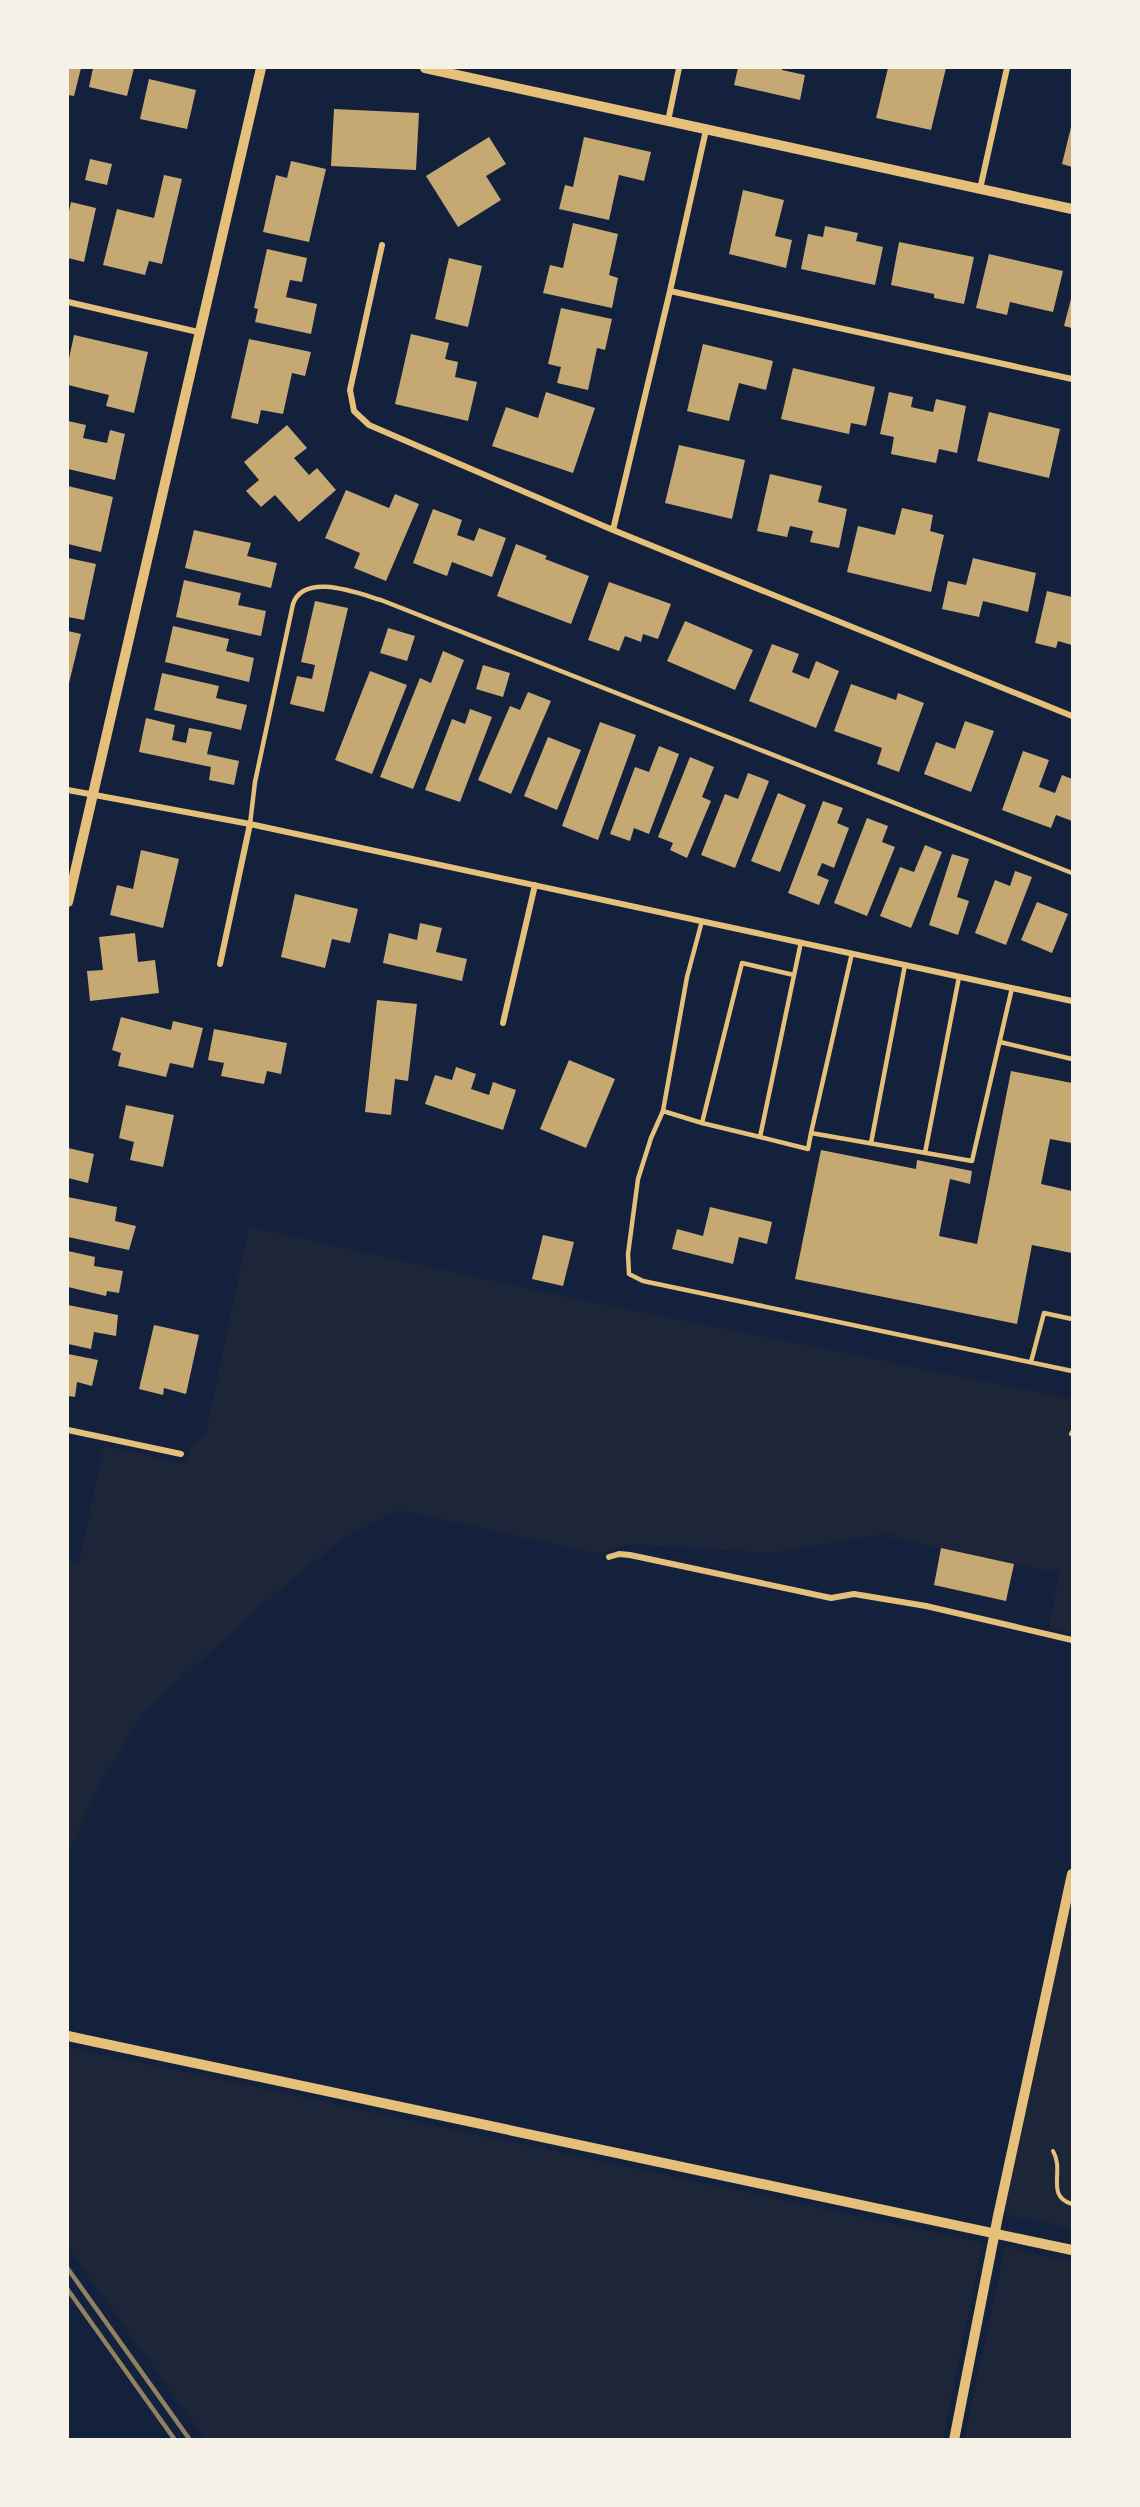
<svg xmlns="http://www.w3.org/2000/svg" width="1140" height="2507" viewBox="0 0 1140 2507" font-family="Commissioner,sans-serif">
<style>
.green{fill:#1d2539}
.building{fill:#c6a872}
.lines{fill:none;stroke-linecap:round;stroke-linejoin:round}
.path{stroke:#e5c07b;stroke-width:4}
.service{stroke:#e5c07b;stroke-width:4.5}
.minor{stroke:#e5c07b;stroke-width:6}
.tertiary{stroke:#e5c07b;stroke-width:10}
.rail{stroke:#918062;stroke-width:4.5}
</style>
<rect width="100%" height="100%" fill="#14213d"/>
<path class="green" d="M249,1227L553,1294L1072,1399V1633L1049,1628L1059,1573L897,1539L879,1542L897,1532L773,1553L628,1544L600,1554L398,1510L343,1538L278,1591L144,1712L101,1781L68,1855V1559L79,1562L104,1446L187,1464L190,1448L206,1432Z
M1072,1895V2228L1009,2215V2213L1001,2211Z
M68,2047L983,2243L943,2439H205L68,2248Z
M1005,2247L1072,2262V2439H964Z"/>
<path class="building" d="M68,68H81L74,96L68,95Z
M93,68H134L127,96L89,87Z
M738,68H782V70L805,75L800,100L734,85Z
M888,68H946L931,130L876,118Z
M149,79L196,90L187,129L140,119Z
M334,109L419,113L416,170L331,166Z
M1072,123V167L1062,164Z
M489,137L506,164L486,176L501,200L458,227L426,176Z
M584,137L651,152L644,181L619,175L609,220L559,209L565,185L573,187Z
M90,159L112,164L107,185L85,180Z
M291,161L326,169L309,242L263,232L276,175L287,178Z
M164,175L182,179L162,264L149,261L145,275L103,265L117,209L154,218Z
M743,190L784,200L775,236L792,240L786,268L729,254Z
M71,202L96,208L84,262L68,258V216Z
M573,223L618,234L609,275L618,278L612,308L543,293L550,265L563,268Z
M825,226L858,233L856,241L883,247L875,285L801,269L808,234L823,237Z
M899,242L974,257L964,304L934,298V294L891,285Z
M267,249L307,258L302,282L290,280L286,297L317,304L311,334L255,322L258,309L254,308Z
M989,254L1063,271L1053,312L1010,302L1007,315L976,308Z
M449,258L482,266L468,327L435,319Z
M1072,295V328L1064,326Z
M561,308L612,319L605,350L597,348L588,390L557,383L561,367L548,364Z
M411,334L449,343L445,359L458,362L455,377L477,382L468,421L395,404Z
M74,335L148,352L134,413L106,406L109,395L68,385V363Z
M249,339L311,352L305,376L292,373L283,414L261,410L258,424L231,418Z
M703,344L773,361L766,390L739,383L729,421L687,411Z
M793,368L875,387L866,426L851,423L849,434L781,419Z
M546,392L595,408L573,473L492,446L506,407L538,418Z
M889,392L913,397L911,407L933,412L936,399L966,406L957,453L939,449L936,463L891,454L894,437L880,434Z
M989,412L1060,429L1049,478L977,461Z
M68,421L86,425L83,438L107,443L110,430L125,434L115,480L68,469Z
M287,425L307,448L294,458L309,475L317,468L336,490L299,522L275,495L261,507L246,491L259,480L244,462Z
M679,445L745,460L732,519L665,503Z
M770,474L822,486L818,502L847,509L839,548L810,542L813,531L790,526L787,537L757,531Z
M68,486L113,497L101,552L68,544Z
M346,490L389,508L395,494L419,504L386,581L354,568L360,553L325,538Z
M902,508L933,515L930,531L944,535L931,592L847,572L858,526L895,535Z
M433,509L462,520L457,535L474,541L479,528L506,538L492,577L452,562L447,576L413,563Z
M194,530L251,543L247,556L277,563L271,588L185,568Z
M516,544L547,556L545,559L589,576L571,624L497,596Z
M68,558L96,564L84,620L68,617Z
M973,558L1036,573L1028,612L983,601L979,617L942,609L948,581L966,585Z
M184,580L241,593L238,605L266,611L261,636L176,617Z
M609,582L671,604L658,639L643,634L641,642L625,636L619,651L588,640Z
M1047,591L1072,597V645L1058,641L1056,648L1035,643Z
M315,601L348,608L324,712L290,704L297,676L312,679L315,665L301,662Z
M685,621L753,650L735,690L667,661Z
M173,626L229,639L226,651L254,658L249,682L165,662Z
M388,628L415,636L407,661L380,653Z
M68,631L81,634L68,687Z
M772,644L799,654L792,672L809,679L816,661L839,671L816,728L749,701Z
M443,651L464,660L413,789L380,777L420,678L431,683Z
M483,665L510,673L503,697L476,689Z
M370,671L407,685L372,774L335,760Z
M162,673L219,686L216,698L247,705L241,730L154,710Z
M851,684L896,700L898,693L924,703L899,772L877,764L882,748L834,731Z
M528,692L551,701L511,794L478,780L510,706L520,710Z
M470,709L492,717L460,802L425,790L452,719L465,724Z
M146,718L175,725L172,740L186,743L189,728L212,732L207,754L239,761L234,785L209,780L211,767L139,752Z
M965,721L994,731L971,792L924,774L936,742L955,749Z
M600,722L636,735L598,840L562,826Z
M548,737L581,750L557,810L524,796Z
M659,746L679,754L649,834L634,828L630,841L610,834L635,767L649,772Z
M1023,751L1049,760L1039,787L1055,793L1062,775L1072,779V821L1056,815L1051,828L1002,810Z
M690,757L714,767L702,797L711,801L687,858L670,850L673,843L658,837Z
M748,773L769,781L735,868L701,855L725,794L738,799Z
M778,793L806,805L780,872L751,861Z
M823,801L843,808L837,823L849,828L834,868L822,863L817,875L829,880L819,905L788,893Z
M867,818L888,826L882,842L895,847L867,916L834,903Z
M925,845L942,852L911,928L880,916L900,867L914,872Z
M141,850L179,859L163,928L110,915L117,885L133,889Z
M952,854L969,859L957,897L969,901L958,935L929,925Z
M1015,871L1032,877L1006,945L975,933L995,880L1010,886Z
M295,894L358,909L350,943L332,939L325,968L281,957Z
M1037,902L1068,914L1052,953L1021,940Z
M420,923L442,928L436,952L467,959L462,981L383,963L389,933L417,940Z
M135,933L138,962L155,960L159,993L90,1001L87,971L103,970L99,937Z
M377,1000L417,1004L408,1081L395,1079L391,1115L365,1112Z
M121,1017L171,1030L173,1021L203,1028L193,1068L170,1063L166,1077L118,1066L121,1053L112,1050Z
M214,1029L287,1043L281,1074L267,1071L264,1084L221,1076L224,1063L208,1060Z
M569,1060L615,1079L586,1148L540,1129Z
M456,1067L476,1074L471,1089L489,1095L493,1082L516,1090L503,1130L425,1104L435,1075L452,1080Z
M1011,1071L1072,1083V1143L1050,1139L1041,1184L1072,1191V1253L1032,1245L1017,1324L795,1279L821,1150L916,1169L917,1160L972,1171L970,1184L950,1179L939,1236L977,1244Z
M126,1105L174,1115L163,1167L130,1160L134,1142L119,1138Z
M68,1148L94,1154L88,1183L68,1178Z
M68,1197L117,1207L115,1221L136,1226L129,1250L68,1237Z
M710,1207L772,1222L767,1244L739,1237L733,1264L672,1249L677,1229L703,1236Z
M543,1235L574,1242L563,1286L532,1279Z
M68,1251L95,1257L94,1266L123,1271L119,1293L107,1291L106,1296L68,1287Z
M68,1305L118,1315L116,1336L94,1332L91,1349L68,1344Z
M154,1325L199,1335L186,1394L164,1388L163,1395L139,1389Z
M68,1354L98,1360L92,1386L77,1382L75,1397L68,1396Z
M941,1548L1014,1564L1006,1601L934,1585Z"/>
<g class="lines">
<path class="path" d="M1071,1434L1072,1432
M1053,2151C1065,2171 1045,2196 1072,2204"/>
<path class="service" d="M250,824L255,782L293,604C304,572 357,593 381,600L1072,873
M702,921L687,977L663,1111L651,1138L638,1179L628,1254L629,1274L643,1281L1072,1371
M801,942L760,1137L808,1149L811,1133L972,1161L1012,988
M1000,1042L1072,1059
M663,1111L702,1123
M811,1133L852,953
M760,1137L702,1123L742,963L794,975
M871,1143L905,965
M925,1153L959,977
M1031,1362L1044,1313L1072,1319"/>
<path class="minor" d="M668,121L679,68
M980,189L1007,68
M382,245L350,390L354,411L369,425L613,530L1072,716
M670,291L1072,379
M68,302L198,332
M613,530L670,291L706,130
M68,790L250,824L1072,1001
M220,964L250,824
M503,1023L535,885
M68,1430L181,1454
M609,1557L619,1554L630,1555L831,1598L854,1594L926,1606L1072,1640"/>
<path class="tertiary" d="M425,68L1072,209
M68,902L261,68
M68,2036L1072,2250
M954,2440L998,2216L1072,1874"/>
<path class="rail" d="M68,2269L190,2440
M68,2290L175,2440"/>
</g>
<rect width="1140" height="2507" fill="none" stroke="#f6f1e7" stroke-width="138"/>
</svg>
